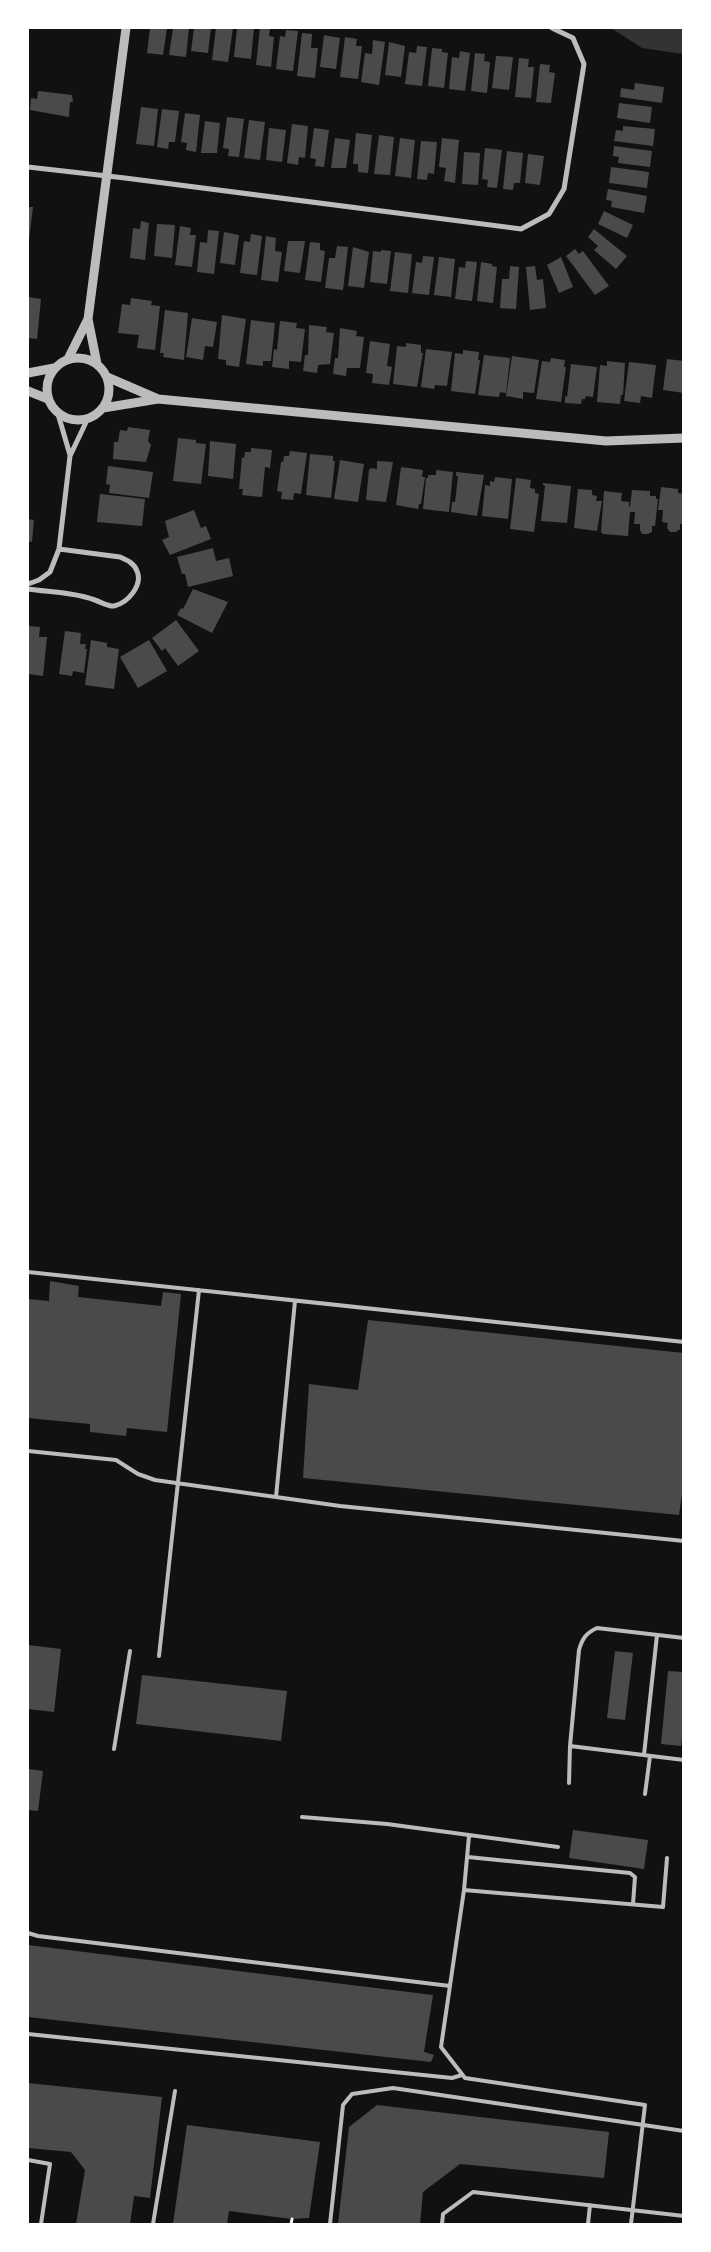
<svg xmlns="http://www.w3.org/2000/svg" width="711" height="2252" viewBox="0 0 711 2252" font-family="Quicksand,sans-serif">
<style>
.water{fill:#333}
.building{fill:#4a4a4a}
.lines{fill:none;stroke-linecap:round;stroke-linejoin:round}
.path{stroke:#f5f5f5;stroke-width:3}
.service{stroke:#bcbcbc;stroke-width:4}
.minor{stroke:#bcbcbc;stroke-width:5}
.tertiary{stroke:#bcbcbc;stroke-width:9}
</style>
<rect width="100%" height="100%" fill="#111"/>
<path class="water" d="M611,28H683V54L642,48Z"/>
<path class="building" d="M150,28H167L163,55L147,53Z
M173,28H189L186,57L169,55Z
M194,28H211L208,53L191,51Z
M216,28H233L228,62L212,60Z
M237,28H254L251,59L234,57Z
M260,28H270L269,36L274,37L271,67L256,65Z
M286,30L298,31L293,71L276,69L280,36L285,37Z
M302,33L312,34L311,48H318L315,78L297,76Z
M324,35L340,38L336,69L320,67Z
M345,37L357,39L356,46H362L358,79L340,77Z
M373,40L385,42L379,85L361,82L365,53L372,54Z
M389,42L405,46L401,77L385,75Z
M417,46L427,47L422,86L405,84L409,52L416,53Z
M432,48L442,49V52L448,53L444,88L428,86Z
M460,51L470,53L465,91L449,89L452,57L459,58Z
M475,53L485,54L484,61L490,62L487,93L471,91Z
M496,56L513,57L509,90L492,88Z
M519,58L529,59L528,67H534L531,98L515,97Z
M540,64L550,65L549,72L555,73L551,103L536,102Z
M635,83L664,87L662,103L620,97L621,88L634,90Z
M38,91L72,95L73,102H70L69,117L30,110L31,98L37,99Z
M619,103L652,107L650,123L617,118Z
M141,107L158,109L154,146L136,144Z
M162,109L179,111L175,142H169L168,149L157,147Z
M185,113L200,115L196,152L186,150L187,143L181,142Z
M227,117L244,119L239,157L228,156L229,149L223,148Z
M249,120L265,122L260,160L244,158Z
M205,121L220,123L217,153H201Z
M292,124L308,126L305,158L299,157L298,165L287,163Z
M623,126L655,129L653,146L614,141L616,130L623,131Z
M269,128L286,130L282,162L266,160Z
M314,128L329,130L324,167L315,166L316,159L310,158Z
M356,133L372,135L368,173L358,172V164H353Z
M379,135L394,137L390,175L374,174Z
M335,138L350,140L346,168H331Z
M400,138L415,140L411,178L395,176Z
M442,138L459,140L455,183L444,181L446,168L439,167Z
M421,141L437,142L434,174L428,173L427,180L417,179Z
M614,146L652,151L650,167L618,163L619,157L613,156Z
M485,148L502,150L497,188L487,187L488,180L482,179Z
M507,151L523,153L520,183H514L513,190L503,189Z
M464,152L480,153L478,185L462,184Z
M528,154L544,156L540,185L525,183Z
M611,167L649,172L647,188L609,183Z
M608,189L647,196L644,213L611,207L612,201L606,200Z
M28,207H33L29,240H28Z
M604,211L633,225L627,238L598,224Z
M141,221L149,223L145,260L130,258L133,228L140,229Z
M157,224L175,225L172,258L154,256Z
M180,226L191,228L190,235H196L192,267L175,265Z
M594,229L627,256L616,269L594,250L598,246L588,237Z
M208,230L219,231L214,274L197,272L200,242L207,243Z
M224,232L239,235L235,265L220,263Z
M251,234L262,236L257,275L240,273L244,241L250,242Z
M266,236L276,238L275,251L282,252L278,282L261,280Z
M288,241H305L300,273L284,271Z
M310,242L320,243V250L325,251L321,282L305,280Z
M337,246L348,247L343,290L325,288L329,258H335Z
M353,247L369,252L364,288L348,286Z
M575,249L579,254L583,251L609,286L595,295L566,256Z
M381,250L391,251L387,284L370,282L373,251L381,252Z
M395,252L412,254L408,293L390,291Z
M423,256L434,257L429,295L412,293L416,262L422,263Z
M439,257L455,259L451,297L434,295Z
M561,257L573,287L559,293L547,265Z
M466,261L477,262L472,301L455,299L459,267L465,268Z
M481,262L492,264V266L497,267L493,303L477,301Z
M510,266L519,267L516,309L500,308L502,279H509Z
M535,266L537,280L543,279L546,308L530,310L526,267Z
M28,297L41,299L37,339L28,338Z
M131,298L152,301L151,305L160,306L155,350L137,348L139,335L118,333L122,304L130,305Z
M165,310L188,313L184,360L163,357L164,353H160Z
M222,315L246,319L239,367L226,365V360L218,359Z
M192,318L217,322L213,347L205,346L203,360L186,357Z
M251,320L275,323L271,361H263V366L246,364Z
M280,321L297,323L296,328L305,329L301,362L289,361V369L272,367L274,349L277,350Z
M309,325L327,327L326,332L334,333L330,364L318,365L317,373L303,371L305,355H308Z
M340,328L357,331L356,336L364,337L360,368H347L346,376L333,374L335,358H338Z
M370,341L390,344L387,366L392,367L389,385L372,383L373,374L366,373Z
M406,343L421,345V353H423L417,387L393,384L397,346L406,347Z
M426,349L452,352L447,386L435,385L434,389L421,387Z
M463,350L479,352L478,360H480L475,394L451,391L455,353L463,354Z
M484,355L510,358L506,393L500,392L499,397L478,395Z
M512,356L539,360L534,393L523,392V399L506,396Z
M551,358L565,360L564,367H566L561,402L536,399L542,361L550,362Z
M667,359L684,361V393L663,390Z
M607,361L625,363L623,395H621L620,404L597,402L600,365L607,366Z
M629,362L656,365L652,398L641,396L640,403L624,401Z
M571,364L597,367L593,397L586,396L585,399H582L581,404L565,403V396L567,397Z
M128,427L150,430L148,441L151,445L146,462L113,459L114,442H118L120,430L127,431Z
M178,438L196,440V443L206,444L201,484L173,481Z
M210,441L236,444L233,479L208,476Z
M251,448L272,450L270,468L265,467L262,497L242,495L243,489H239L242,457L244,458L245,452H251Z
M290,451L307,453L301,494L294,493L293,500L281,499L282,492L277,491L281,462H283L284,456H289Z
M310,454L333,456V461H335L331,498L306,495Z
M340,460L364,464L358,502L334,499Z
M377,461L393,462L386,502L366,500L369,470L371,468L377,469Z
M108,466L153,472L149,498L109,493L110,485L106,484Z
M401,467L423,470L422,477H425L421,504H419L418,509L396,505Z
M436,470L453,472L449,512L423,509L426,478H428V475H436Z
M456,472L484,475L477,516L451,512L452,502H455L458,476H456Z
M495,477L512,479L508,519L482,516L485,485L490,486V481L494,482Z
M516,478L531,480L530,488L535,489V493L539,494L534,532L510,529Z
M543,483L571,486L567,523L541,521L545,486L543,485Z
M661,487L678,489V493L684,494L683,524H680V529L676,532H670L667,528L668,523L662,522L663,510H658Z
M578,489L592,490V495L597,496L596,501H602L597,531L574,528Z
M632,490L650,491V496H656V499H658L655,526H652V532L648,534H642L640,530V524H634L635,512H630L628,536L603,534L601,532L604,491L622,493L621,501L629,502V506L630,507Z
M100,494L145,499L142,526L97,522Z
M194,510L201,528L206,526L211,539L170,555L162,540L169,537L165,521Z
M28,519L34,520L32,542L28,541Z
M213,548L216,561L229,558L233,576L188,587L185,574H182L177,557Z
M193,589L228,602L212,633L177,615L181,608L183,609Z
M176,620L199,651L178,666L165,648L162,651L152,638Z
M28,626L40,627L39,637H47L43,676L28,674Z
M65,631L81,633L80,644H86L85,649H87L84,673L73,671L72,676L59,674Z
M91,640L107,643V647L119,649L114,689L85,685Z
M149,640L167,671L138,688L120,657Z
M50,1281L79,1286L78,1297L161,1306L163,1292L181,1294L167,1432L127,1428L126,1436L90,1432V1424L28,1418V1299L49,1301Z
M368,1320L684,1353V1482L679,1515L303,1478L309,1384L358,1390Z
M28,1645L61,1649L54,1712L28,1709Z
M615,1651L633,1653L625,1720L607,1718Z
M668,1671L684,1672V1718L681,1746L661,1744Z
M142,1675L287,1691L281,1741L136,1724Z
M28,1769L43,1771L38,1811L28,1810Z
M573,1830L648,1840L644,1869L569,1858Z
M28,1945L433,1995L424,2052L434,2055L431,2062L28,2017Z
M28,2083L162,2097L150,2198L134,2196L130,2224H76L85,2170L71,2152L28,2148Z
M377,2105L609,2132L604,2178L460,2164L423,2192L420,2224H338L349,2127Z
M187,2125L320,2142L309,2218L292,2219L229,2211L227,2224H173Z"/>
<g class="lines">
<path class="path" d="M291,2224L292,2219"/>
<path class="service" d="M28,1272L684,1342
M295,1301L276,1497L340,1506L684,1541
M28,1451L116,1460L138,1474L155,1480L276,1497
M159,1656L199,1290
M570,1746L684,1760
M114,1749L130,1651
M644,1755L657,1635
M569,1783L570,1746L579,1650C582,1639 586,1633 597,1628L684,1638
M645,1794L650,1756
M302,1817L387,1824L558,1847
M469,1836L464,1890L441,2047L465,2078L645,2105L631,2224
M468,1857L630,1873L635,1877L633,1904
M464,1890L663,1907L667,1858
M28,1933L38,1936L450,1986
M28,2034L452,2078L462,2075
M28,2160L50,2164L41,2224
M153,2224L175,2091
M330,2224L343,2105L352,2094L393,2088L684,2131
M442,2224L443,2214L473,2192L684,2216
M588,2224L590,2205"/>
<path class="minor" d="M28,167L125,178L521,229L549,214L564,189L584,64L573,38L552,28
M58,414L70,455
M28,584L39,580L50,572L59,549L70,456L88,418
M28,589C48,592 72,592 92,599C99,601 108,607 114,606C128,603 143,585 137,571C134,563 127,560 120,557L59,549"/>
<path class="tertiary" d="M47 389a31 31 0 1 1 62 0a31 31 0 1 1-62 0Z
M68,359L88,319
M97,364L88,319L126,28
M28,373L54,368
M107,377L158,399
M28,391L48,399
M103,408L158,399L606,441L684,438"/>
</g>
<rect width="711" height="2252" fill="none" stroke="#ffffff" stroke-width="58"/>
</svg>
